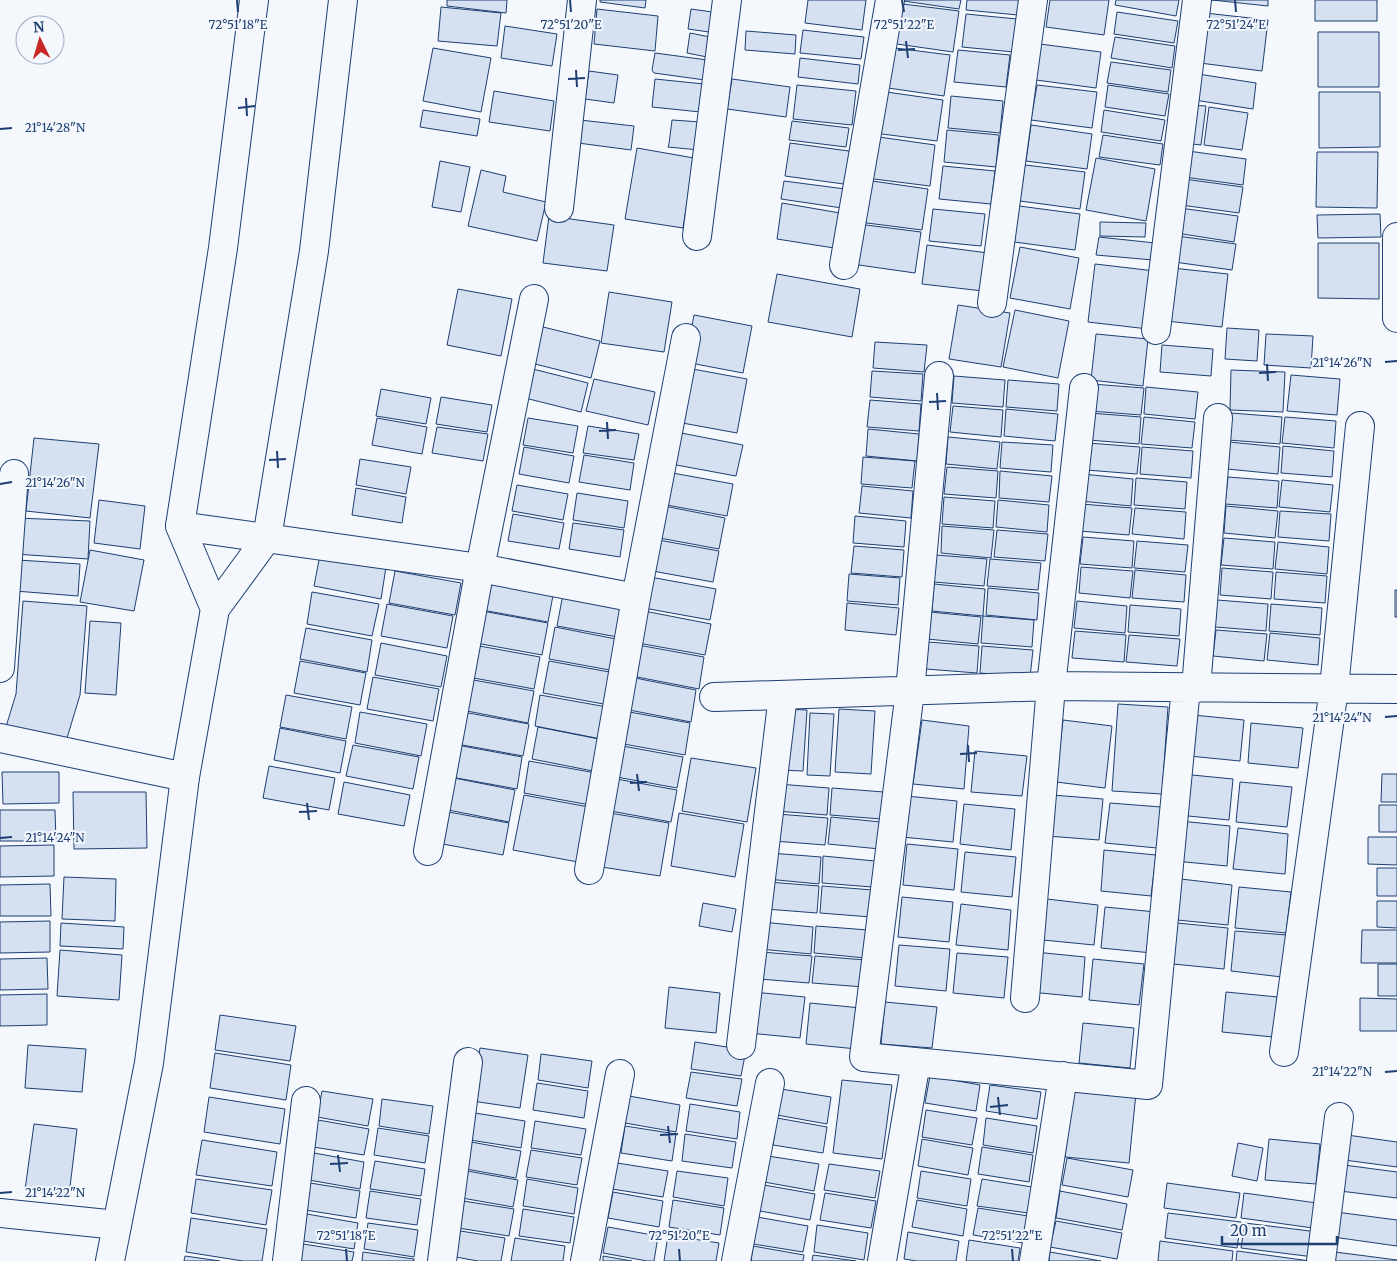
<svg xmlns="http://www.w3.org/2000/svg" width="1397" height="1261" viewBox="0 0 1397 1261" font-family="Merriweather,serif">
<style>
.building{fill:#d5e0f0;stroke:#1d3f73}
.lines{fill:none;stroke-linecap:round;stroke-linejoin:round}
.minor-casing{stroke:#1d3f73;stroke-width:30}
.tertiary-casing{stroke:#1d3f73;stroke-width:30}
.minor{stroke:#f4f7fb;stroke-width:28}
.tertiary{stroke:#f4f7fb;stroke-width:28}
.ticks{fill:none;stroke:#1d3f73;stroke-width:2}
.ticks-label{font-size:12px;text-anchor:middle;fill:#1d3f73;stroke:#f4f7fb;stroke-width:4;stroke-linejoin:round;paint-order:stroke}
</style>
<rect width="100%" height="100%" fill="#f4f7fb"/>
<path class="building" d="M447,0H507L506,13L447,6Z
M600,0H646L645,8L600,2Z
M808,0H866L862,30L805,23Z
M896,0H961L959,9Z
M967,0H1020L1018,15L966,10Z
M1050,0H1109L1104,35L1046,27Z
M1116,0H1179L1176,16L1115,5Z
M1212,0H1268V6Z
M1315,0H1377V21H1315Z
M895,3L959,11L953,52L890,43Z
M441,7L501,13L497,46L438,41Z
M597,9L658,16L655,51L594,44Z
M691,9L712,12L709,32L688,29Z
M1117,12L1178,21L1174,43L1114,34Z
M1205,13L1268,20L1262,71L1200,63Z
M966,14L1017,19L1014,52L962,47Z
M505,26L557,34L552,66L501,58Z
M803,30L864,37L861,59L800,53Z
M746,31L796,35L795,54L745,50Z
M1318,32H1379V87H1318Z
M690,33L710,37L707,57L687,53Z
M1115,37L1175,46L1172,68L1111,58Z
M1040,44L1101,52L1096,88L1036,80Z
M887,47L950,55L944,96L881,87Z
M433,48L491,58L481,112L423,101Z
M958,50L1010,55L1006,87L954,82Z
M655,53L715,61L712,81L654,73L652,70Z
M800,58L860,65L858,84L798,77Z
M1111,62L1171,70L1168,92L1107,83Z
M589,71L618,75L614,103L585,99Z
M1198,74L1256,83L1253,109L1194,100Z
M655,79L714,85L710,113L652,107Z
M732,79L790,87L786,117L727,109Z
M797,85L856,91L852,125L793,119Z
M1037,85L1097,92L1092,128L1031,120Z
M1108,85L1169,94L1165,116L1105,107Z
M494,91L554,101L550,131L489,122Z
M879,91L943,100L937,141L874,133Z
M1319,92H1380V147L1319,148Z
M951,96L1003,101L1000,133L948,128Z
M1189,105L1206,106L1201,145L1184,143Z
M1209,107L1248,113L1242,150L1204,145Z
M423,110L480,119L477,136L420,127Z
M1104,110L1165,120L1161,141L1101,132Z
M580,120L634,126L631,150L578,143Z
M672,120L701,122L699,150L668,147L669,144Z
M792,121L849,128L846,147L789,140Z
M1031,125L1092,134L1087,169L1026,161Z
M947,130L999,135L996,167L944,162Z
M1103,135L1163,144L1160,165L1099,157Z
M872,136L935,145L930,186L866,178Z
M790,143L856,152L851,185L785,176Z
M637,148L694,158L683,228L625,219Z
M1188,151L1246,159L1243,185L1184,177Z
M1317,152H1378L1377,208L1316,207Z
M1096,158L1155,169L1146,221L1086,210Z
M440,161L470,167L461,212L432,207Z
M1025,165L1085,172L1080,209L1020,201Z
M943,166L995,171L991,204L939,199Z
M481,170L506,176L503,192L546,202L537,241L468,226Z
M1184,179L1243,187L1239,213L1181,205Z
M865,180L928,189L922,230L859,222Z
M784,181L845,189L842,208L781,199Z
M782,203L840,213L834,248L777,239Z
M1019,206L1080,214L1075,250L1014,242Z
M1180,208L1238,216L1234,242L1176,233Z
M933,209L985,214L981,246L929,241Z
M1380,214L1381,237L1318,238L1317,215Z
M549,216L614,225L607,271L543,263Z
M1100,222L1146,223L1145,237L1100,236Z
M858,224L921,232L915,273L852,264Z
M1177,236L1236,244L1232,270L1174,262Z
M1099,237L1155,243L1153,260L1096,255Z
M1318,243H1379V299L1318,298Z
M927,245L988,253L983,291L922,284Z
M1020,247L1079,258L1070,309L1010,298Z
M1095,264L1155,271L1148,329L1088,322Z
M1172,268L1228,274L1222,327L1166,321Z
M777,274L860,289L852,337L768,322Z
M458,289L512,299L501,356L447,345Z
M609,292L672,302L664,352L601,343Z
M958,305L1010,313L1001,367L949,359Z
M1015,310L1069,321L1058,378L1003,367Z
M694,315L752,326L743,373L685,362Z
M539,326L600,341L591,378L531,363Z
M1227,328L1259,330L1257,361L1225,359Z
M1096,334L1148,339L1143,386L1091,380Z
M1266,334L1313,336L1311,368L1264,365Z
M875,342L927,345L924,372L873,368Z
M1162,345L1213,349L1211,376L1160,372Z
M529,368L588,383L581,412L521,397Z
M687,368L747,379L737,433L677,422Z
M1231,370L1285,372L1283,412L1230,410Z
M872,371L923,374L921,401L870,397Z
M1291,375L1340,379L1337,415L1287,411Z
M954,376L1005,380L1003,407L952,403Z
M594,379L655,392L648,425L586,411Z
M1008,380L1059,384L1057,411L1006,407Z
M1092,384L1144,388L1141,415L1090,411Z
M1146,387L1198,392L1195,419L1144,414Z
M381,389L431,398L426,424L376,416Z
M441,397L492,405L487,432L436,424Z
M870,400L921,404L919,431L867,427Z
M953,406L1003,410L1001,437L950,432Z
M1006,409L1058,414L1055,441L1004,436Z
M1090,413L1141,417L1139,444L1088,440Z
M1231,413L1282,417L1280,444L1228,440Z
M1144,417L1195,422L1192,448L1141,444Z
M1285,417L1336,421L1334,448L1282,443Z
M377,418L427,427L422,454L372,445Z
M528,418L578,426L573,453L523,445Z
M588,426L639,434L634,460L583,453Z
M437,427L488,434L483,461L432,453Z
M868,429L919,434L917,461L866,456Z
M676,432L743,445L736,476L671,464Z
M948,437L1000,442L997,469L946,464Z
M34,438L99,444L90,518L26,511Z
M1002,442L1053,445L1051,472L1000,468Z
M1229,442L1280,447L1278,474L1227,469Z
M1088,443L1140,447L1137,474L1086,470Z
M1283,446L1334,451L1332,477L1281,473Z
M524,447L574,456L569,483L519,474Z
M1142,447L1193,451L1191,478L1140,474Z
M584,455L634,463L630,490L579,482Z
M863,457L915,461L912,488L861,484Z
M360,459L411,467L406,494L356,485Z
M947,467L998,471L996,498L944,494Z
M1000,471L1052,476L1049,502L999,498Z
M667,472L733,484L727,516L661,504Z
M1082,474L1133,479L1131,506L1080,501Z
M1228,477L1279,481L1277,508L1225,504Z
M1136,478L1187,482L1185,509L1134,505Z
M1282,480L1333,485L1330,512L1279,507Z
M517,485L568,494L563,520L512,511Z
M862,486L913,491L911,518L859,513Z
M356,488L406,497L402,523L352,515Z
M577,493L628,501L624,528L573,520Z
M944,497L995,501L993,528L942,524Z
M99,500L145,506L140,549L94,543Z
M998,500L1049,505L1047,532L996,527Z
M1081,504L1132,508L1129,535L1079,531Z
M659,505L725,518L719,549L654,537Z
M1226,506L1278,511L1275,538L1224,533Z
M1135,508L1186,512L1184,539L1132,534Z
M1280,511L1331,514L1329,541L1278,537Z
M513,514L564,523L559,549L508,541Z
M855,516L906,521L904,547L853,543Z
M17,518L90,521L88,559L15,554Z
M573,523L624,530L620,557L569,549Z
M942,526L994,530L991,558L941,553Z
M997,530L1048,534L1045,561L994,557Z
M1083,537L1134,541L1132,568L1080,564Z
M1224,538L1275,542L1273,569L1221,565Z
M653,539L719,551L713,582L647,570Z
M1137,541L1188,545L1185,572L1134,568Z
M1278,542L1329,547L1327,574L1275,569Z
M854,546L904,550L902,577L851,573Z
M90,550L144,560L134,611L80,602Z
M320,555L386,567L381,599L314,586Z
M936,555L987,559L984,586L933,582Z
M990,559L1041,563L1038,590L987,586Z
M18,560L80,564L78,596L15,591Z
M1081,567L1133,571L1130,598L1079,593Z
M1222,568L1273,572L1271,599L1220,595Z
M1135,570L1186,575L1184,602L1132,598Z
M395,571L461,583L455,615L389,603Z
M1276,572L1327,576L1325,603L1274,599Z
M849,574L900,578L898,605L847,601Z
M650,577L716,589L710,620L644,608Z
M488,578L554,590L548,622L482,610Z
M934,584L985,589L983,616L932,611Z
M988,588L1039,593L1037,620L986,615Z
M1395,590H1397V617H1395Z
M312,592L379,604L372,636L307,624Z
M563,594L629,606L623,638L557,626Z
M1217,600L1268,604L1266,631L1215,627Z
M23,601L87,606L80,695L64,748L5,730L16,694Z
M1077,601L1127,606L1125,633L1074,628Z
M847,603L899,608L896,635L845,630Z
M387,604L453,616L447,648L381,636Z
M1271,604L1322,608L1320,635L1269,631Z
M1130,605L1181,609L1179,636L1128,632Z
M482,611L548,623L542,655L476,643Z
M644,611L711,624L705,655L638,643Z
M930,612L981,617L978,644L927,639Z
M983,616L1034,620L1032,647L981,643Z
M90,621L121,623L116,695L85,693Z
M555,627L621,640L615,671L549,659Z
M306,628L372,640L367,672L300,659Z
M1216,630L1267,634L1264,661L1213,656Z
M1075,631L1126,635L1124,662L1072,658Z
M1270,633L1320,638L1318,665L1267,660Z
M1129,635L1180,639L1177,666L1126,662Z
M928,642L979,646L977,673L926,669Z
M381,643L447,656L441,687L375,675Z
M474,645L540,657L534,689L468,677Z
M638,645L704,657L699,689L632,676Z
M982,646L1033,650L1030,677L980,673Z
M300,661L366,673L360,705L294,693Z
M549,661L615,673L609,705L543,693Z
M373,677L439,689L433,721L367,709Z
M630,677L696,690L691,722L624,709Z
M468,679L534,691L528,723L462,710Z
M286,695L352,707L346,739L280,727Z
M540,695L607,707L601,739L535,726Z
M1118,704L1168,707L1162,794L1112,791Z
M784,709L807,710L803,771L780,770Z
M839,709L875,711L871,774L835,772Z
M624,711L690,723L685,755L618,743Z
M360,712L427,724L421,756L355,743Z
M463,712L529,724L523,756L457,744Z
M810,713L834,714L830,776L807,775Z
M1193,715L1244,720L1240,761L1189,756Z
M922,720L969,726L964,789L913,784Z
M1063,720L1112,726L1105,788L1056,782Z
M1251,723L1303,728L1298,768L1248,763Z
M538,727L604,740L598,772L532,759Z
M280,728L346,741L340,773L274,760Z
M353,745L419,757L413,789L346,776Z
M457,745L522,757L517,789L451,777Z
M617,745L683,757L677,788L611,776Z
M975,751L1027,756L1022,796L971,792Z
M691,758L756,768L747,822L682,811Z
M529,761L596,773L590,805L524,793Z
M269,766L335,778L329,810L263,798Z
M2,772H59V803L3,804Z
M1182,774L1233,779L1229,820L1178,815Z
M1382,774H1397V802H1381Z
M449,777L515,790L509,822L443,809Z
M611,778L677,790L671,822L605,810Z
M344,782L410,795L404,826L338,814Z
M1240,782L1292,787L1287,827L1236,822Z
M778,784L829,788L827,815L776,811Z
M832,788L884,792L881,819L830,815Z
M73,792H146L147,848L74,849Z
M524,795L589,807L578,862L513,850Z
M1052,795L1103,799L1099,840L1047,836Z
M906,796L957,801L953,842L902,837Z
M1110,803L1161,807L1157,848L1105,843Z
M964,804L1015,809L1011,850L960,844Z
M1379,805H1397V832H1379Z
M0,810H55L56,841H0Z
M443,811L509,823L503,855L437,843Z
M604,812L669,823L660,876L595,866Z
M679,813L744,824L735,877L671,866Z
M777,814L828,818L825,845L774,841Z
M831,817L881,822L880,849L828,844Z
M1180,821L1230,826L1227,866L1175,861Z
M1238,828L1288,834L1285,874L1233,869Z
M1368,837H1397V865L1368,864Z
M907,844L958,849L954,890L903,885Z
M54,845V876L0,877V846Z
M1104,850L1156,855L1151,896L1101,891Z
M965,852L1016,857L1012,897L961,892Z
M770,853L821,857L819,884L767,879Z
M823,856L875,861L872,887L822,883Z
M1377,868H1397V896H1377Z
M64,877L116,879L115,921L62,919Z
M1181,879L1232,885L1228,925L1177,920Z
M768,882L819,886L817,913L766,909Z
M50,884L51,916H0V885Z
M822,886L873,890L871,917L820,913Z
M1239,887L1291,892L1286,933L1235,928Z
M902,897L953,902L949,942L898,937Z
M1047,899L1098,905L1094,945L1043,940Z
M1377,901H1397V928L1377,927Z
M703,903L736,909L732,932L699,926Z
M961,904L1011,910L1008,950L956,945Z
M1105,907L1156,912L1152,953L1101,948Z
M50,921V952L0,953V922Z
M762,922L813,927L811,954L760,949Z
M61,923L124,927L123,949L60,946Z
M1177,923L1228,928L1224,969L1173,964Z
M816,926L868,930L865,958L814,953Z
M1362,930H1397V963H1361Z
M1235,931L1287,935L1282,977L1231,971Z
M899,945L950,949L946,991L895,986Z
M60,950L122,955L119,1000L57,996Z
M761,952L812,956L809,983L759,979Z
M1035,952L1085,957L1082,997L1030,992Z
M957,953L1008,957L1004,998L953,993Z
M815,956L866,960L864,987L812,983Z
M47,958L48,989L0,990V959Z
M1093,959L1144,964L1139,1005L1089,1000Z
M1378,964H1397V996H1378Z
M669,987L720,993L716,1033L665,1028Z
M753,992L805,997L800,1038L749,1033Z
M1226,992L1278,997L1273,1037L1222,1032Z
M47,994V1025L0,1026V995Z
M1360,998L1397,999V1031H1360Z
M885,1002L937,1007L932,1048L881,1044Z
M810,1003L861,1008L857,1049L806,1044Z
M220,1015L296,1026L290,1061L215,1050Z
M1083,1023L1134,1028L1130,1068L1079,1063Z
M695,1042L746,1050L741,1076L691,1069Z
M28,1045L86,1049L82,1092L25,1088Z
M480,1048L528,1055L520,1108L472,1101Z
M215,1053L291,1065L286,1100L210,1088Z
M541,1054L592,1061L588,1088L538,1080Z
M691,1072L742,1079L737,1106L686,1098Z
M930,1076L980,1085L976,1111L925,1103Z
M842,1080L892,1085L882,1159L833,1153Z
M537,1083L588,1091L584,1118L533,1110Z
M990,1085L1041,1092L1037,1119L986,1111Z
M1072,1087L1136,1093L1129,1163L1065,1157Z
M781,1089L831,1097L827,1124L777,1115Z
M322,1091L373,1099L368,1126L317,1117Z
M629,1096L680,1105L676,1132L625,1123Z
M209,1097L285,1109L280,1144L204,1132Z
M382,1099L433,1106L429,1134L379,1126Z
M690,1104L740,1112L737,1139L686,1131Z
M926,1110L977,1118L972,1145L922,1137Z
M475,1113L525,1121L521,1148L470,1140Z
M777,1118L827,1127L823,1153L773,1145Z
M986,1118L1037,1126L1033,1153L983,1145Z
M318,1120L369,1129L364,1155L313,1147Z
M535,1121L586,1129L581,1155L531,1148Z
M34,1124L77,1129L69,1195L25,1190Z
M625,1126L676,1134L672,1161L621,1153Z
M378,1128L429,1136L425,1163L374,1155Z
M685,1134L736,1142L732,1168L682,1161Z
M1347,1135L1397,1142V1167L1344,1160Z
M922,1139L973,1148L968,1175L918,1166Z
M1269,1139L1320,1144L1316,1184L1265,1180Z
M202,1140L277,1152L272,1186L196,1175Z
M471,1142L521,1151L516,1178L466,1169Z
M1238,1143L1263,1148L1257,1181L1232,1176Z
M982,1147L1033,1155L1029,1182L978,1174Z
M531,1150L582,1158L577,1185L526,1177Z
M314,1153L364,1162L360,1189L309,1180Z
M768,1156L819,1164L814,1191L764,1182Z
M1067,1158L1133,1170L1128,1197L1062,1185Z
M375,1161L425,1169L421,1196L370,1189Z
M617,1163L668,1171L663,1197L612,1189Z
M829,1164L880,1171L875,1198L824,1190Z
M1344,1165L1397,1172V1198L1340,1191Z
M467,1171L518,1180L513,1207L462,1198Z
M677,1171L728,1178L724,1206L673,1197Z
M921,1171L971,1179L967,1206L917,1198Z
M196,1179L272,1190L266,1225L191,1213Z
M527,1179L578,1188L574,1214L523,1206Z
M982,1179L1032,1187L1028,1213L977,1206Z
M310,1183L360,1191L356,1218L305,1210Z
M1167,1183L1240,1193L1236,1218L1164,1208Z
M764,1185L815,1194L810,1220L760,1211Z
M370,1191L421,1199L417,1225L366,1218Z
M1060,1191L1127,1204L1122,1230L1056,1218Z
M613,1192L663,1201L659,1227L608,1218Z
M825,1193L876,1201L871,1228L820,1220Z
M1244,1193L1317,1203L1313,1228L1241,1218Z
M673,1200L724,1208L720,1235L669,1227Z
M917,1200L967,1209L963,1236L912,1227Z
M463,1201L514,1209L509,1236L458,1228Z
M978,1208L1028,1216L1024,1243L973,1235Z
M523,1209L574,1217L570,1243L519,1236Z
M1336,1212L1397,1220V1246L1333,1237Z
M1168,1213L1241,1222L1237,1248L1165,1238Z
M307,1214L358,1223L354,1249L303,1241Z
M757,1217L808,1226L803,1252L753,1244Z
M191,1218L267,1229L262,1261H243L186,1252Z
M1056,1221L1122,1233L1117,1259L1050,1247Z
M368,1223L418,1230L414,1257L364,1249Z
M1245,1223L1318,1232L1314,1257L1241,1248Z
M817,1225L868,1233L864,1260L814,1252Z
M608,1227L658,1236L654,1261H647L603,1253Z
M454,1230L505,1238L501,1261H478L450,1256Z
M908,1232L959,1241L956,1261H917L904,1259Z
M668,1235L719,1243L716,1261H664Z
M515,1238L565,1246L563,1261H511Z
M969,1240L1020,1248L1018,1261H966Z
M1160,1241L1233,1251L1232,1261H1158Z
M303,1244L354,1252L352,1261H300Z
M753,1246L804,1255L803,1261H751Z
M1237,1251L1310,1261H1236Z
M363,1252L414,1259V1261H362Z
M1050,1252L1101,1261H1049Z
M1335,1252L1397,1260V1261H1334Z
M813,1255L856,1261H812Z
M185,1256L220,1261H184Z
M603,1256L632,1261H603Z"/>
<g class="lines">
<defs>
<path id="minor" d="M559,208L582,0
M697,236L727,0
M844,265L890,0
M992,303L1033,0
M1397,318V237
M1156,330L1197,0
M939,376L910,691L864,1057L1148,1085L1186,687
M180,526L480,568L636,598
M0,668L14,474
M1196,688L1218,418
M714,697L1051,686L1397,689
M0,738L185,777
M428,851L480,568L534,299
M589,870L636,598L686,338
M1025,998L1051,686L1084,388
M741,1045L783,695
M1284,1052L1334,688L1360,426
M0,1213L117,1225
M287,1261L306,1101
M442,1261L468,1062
M585,1261L620,1074
M736,1261L770,1083
M882,1261L916,1062
M1034,1261L1063,1076
M1321,1261L1339,1117"/>
<path id="tertiary" d="M215,609L180,526L223,248L254,0
M110,1261L149,1063L185,777L215,609L267,538L314,251L343,0"/>
</defs>
<use href="#minor" class="minor-casing"/>
<use href="#tertiary" class="tertiary-casing"/>
<use href="#minor" class="minor"/>
<use href="#tertiary" class="tertiary"/>
</g>
<path class="ticks" d="M237,0L238,12M570,0L571,12M902,0L904,12M1235,0L1236,12M906,41L908,58M898,50L915,49M576,70L577,87M568,79L585,78M246,98L247,116M238,108L255,106M0,129L12,128M1385,362L1397,361M1267,364L1268,381M1259,373L1276,372M937,393L938,410M929,402L946,401M607,422L608,439M599,431L616,430M277,451L278,468M269,460L286,459M0,484L12,482M1385,717L1397,716M968,745L969,762M960,754L977,753M637,774L639,791M630,783L647,782M307,803L309,820M299,812L317,811M0,838L12,837M1385,1072L1397,1071M998,1097L1000,1115M990,1107L1008,1105M668,1126L670,1143M660,1135L678,1134M338,1155L340,1172M330,1164L348,1163M0,1193L12,1192M346,1249L347,1261M679,1249L680,1261M1012,1249L1013,1261"/>
<g class="ticks-label">
<text x="238" y="29">72°51'18"E</text>
<text x="571" y="29">72°51'20"E</text>
<text x="904" y="29">72°51'22"E</text>
<text x="1236" y="29">72°51'24"E</text>
<text x="55" y="132">21°14'28"N</text>
<text x="1342" y="367">21°14'26"N</text>
<text x="55" y="487">21°14'26"N</text>
<text x="1342" y="722">21°14'24"N</text>
<text x="55" y="842">21°14'24"N</text>
<text x="1342" y="1076">21°14'22"N</text>
<text x="55" y="1197">21°14'22"N</text>
<text x="346" y="1240">72°51'18"E</text>
<text x="679" y="1240">72°51'20"E</text>
<text x="1012" y="1240">72°51'22"E</text>
</g>
<g transform="translate(40 40) rotate(355)"><circle r="24" fill="#f4f7fb" stroke="#9eadc5"/>
<path d="M0-4L9 19L0 12L-9 19Z" fill="#c62828"/>
<text y="-8" font-size="14" font-weight="bold" text-anchor="middle" fill="#1d3f73">N</text>
</g>
<path d="M1222 1236v8h115v-8" fill="none" stroke="#1d3f73" stroke-width="2.5"/>
<text x="1230" y="1236" font-size="15" fill="#1d3f73" stroke="#f4f7fb" stroke-width="4" paint-order="stroke">20 m</text>
</svg>
